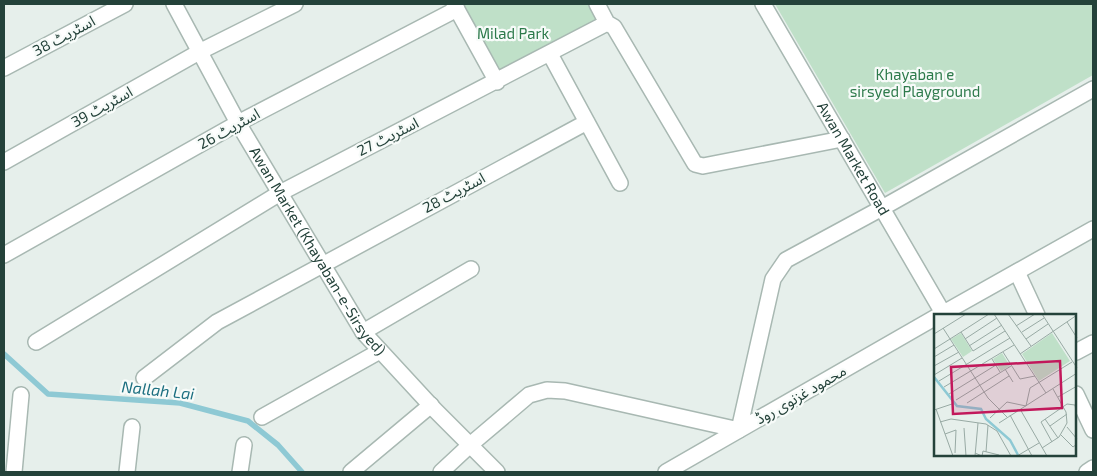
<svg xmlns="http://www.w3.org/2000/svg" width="1097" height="476" viewBox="0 0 1097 476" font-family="'Exo 2','Noto Sans Arabic',sans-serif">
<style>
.green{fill:#bfe0c8}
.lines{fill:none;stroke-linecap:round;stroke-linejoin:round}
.stream{stroke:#8ec9d4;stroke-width:5.5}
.minor-casing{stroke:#a8b8b2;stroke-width:18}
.tertiary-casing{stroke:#a8b8b2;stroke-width:18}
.minor{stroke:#fff;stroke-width:15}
.tertiary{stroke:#fff;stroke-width:15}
.labels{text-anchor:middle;stroke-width:4.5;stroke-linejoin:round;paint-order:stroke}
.park-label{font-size:15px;fill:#2d7a4b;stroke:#f7fbf9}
.street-label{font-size:15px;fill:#24423a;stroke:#f7fbf9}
.water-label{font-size:16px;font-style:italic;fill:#1c6f80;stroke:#f7fbf9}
.inset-river{fill:none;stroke:#8ec9d4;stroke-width:2.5}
.inset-road{fill:none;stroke:#98aaa4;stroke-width:1}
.view{fill:#c2185b;fill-opacity:0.15;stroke:#c2185b;stroke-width:2.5}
.inset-edge{fill:none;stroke:#24423a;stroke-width:2.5}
</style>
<rect width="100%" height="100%" fill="#e6efeb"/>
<path class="green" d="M462,4H592L602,21L501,73Z
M775,4H1093V75L885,193Z"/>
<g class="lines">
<path class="stream" d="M4,354L48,394L180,403L248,421L278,445L302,472"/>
<defs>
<path id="minor" d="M454,4L497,82
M597,4L607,23L614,27L695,164L703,166L842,139
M550,54L620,183
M4,68L125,4
M4,162L201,51L295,4
M4,255L238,123L457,9
M1017,272L1037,315
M363,332L471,269
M36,342L280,193L607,23
M1076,352L1093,343
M144,378L217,322L587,122
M1076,394L1093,430
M262,417L380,351
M14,472L21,395
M127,472L132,427
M240,472L244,445
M351,472L431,405
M441,472L470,445L529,395L547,390L565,391L739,430L773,279L786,260L882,208L1093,89
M1087,472L1093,468"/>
<g id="tertiary">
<path id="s1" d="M174,4L238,123L363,332L435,410L497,472"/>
<path id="s2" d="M763,4L943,313"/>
<path d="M940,315L1093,229"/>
<path d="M666,472L936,317"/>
</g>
</defs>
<use href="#minor" class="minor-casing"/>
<use href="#tertiary" class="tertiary-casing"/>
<use href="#minor" class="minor"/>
<use href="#tertiary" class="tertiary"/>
</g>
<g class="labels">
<g class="park-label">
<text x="513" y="39">Milad Park</text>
<text x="915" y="80">Khayaban e<tspan x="915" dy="17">sirsyed Playground</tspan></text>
</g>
<g class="street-label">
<text transform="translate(64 36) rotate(-28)" y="5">اسٹریٹ 38</text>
<text transform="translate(102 107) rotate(-29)" y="5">اسٹریٹ 39</text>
<text transform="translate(229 129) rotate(-29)" y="5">اسٹریٹ 26</text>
<text transform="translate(388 137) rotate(-27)" y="5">اسٹریٹ 27</text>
<text dy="5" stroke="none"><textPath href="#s2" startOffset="179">Awan Market Road</textPath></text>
<text transform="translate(454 193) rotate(-28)" y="5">اسٹریٹ 28</text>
<text dy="5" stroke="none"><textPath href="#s1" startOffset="286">Awan Market (Khayaban-e-Sirsyed)</textPath></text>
<text transform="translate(801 395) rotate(-30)" y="5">محمود غزنوی روڈ</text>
</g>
<g class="water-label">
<text transform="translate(158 390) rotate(6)" y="6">Nallah Lai</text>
</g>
</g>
<g transform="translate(934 314)">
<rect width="142" height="142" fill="#e6efeb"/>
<path d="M27,19L38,37L29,43L17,25ZM118,19L136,47L105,67L88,40ZM68,39L76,52L67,57L59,45Z" fill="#bfe0c8"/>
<path class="inset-river" d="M0,63L23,92L47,95L52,105L76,126L84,141"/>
<path class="inset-road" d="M60,0L112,79M74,0L97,32M108,0L143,54M133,8L143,24M82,12L101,0M9,14L54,84L73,103M27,18L55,0M88,18L110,4M0,20L32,0M16,25L27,18L39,37L71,17M31,25L63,4M92,25L114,10M35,32L68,11M0,35L16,25M69,38L86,65L101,62M86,40L143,1M0,43L20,31M58,45L66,58M0,52L25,38M71,55L79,68M0,61L28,44M5,67L76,24M10,73L80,31M15,80L62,51M124,83L143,72M22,86L77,52M33,89L75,62M2,95L19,142M86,95L113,142M0,96L18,90M76,101L98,142M56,104L73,88L92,92L96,74L138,48M111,105L124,124M6,108L17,105L52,110L63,117L77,142M65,109L143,59M116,112L133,100M133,113L143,125M30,114L32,142M11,120L22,116L21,139M127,121L139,133L143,130M118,128L107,108L133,90L141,91L143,103M108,134L125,123L133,109L132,98L119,75M52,138L54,111M41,139L48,142L49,137L65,141M41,142L44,109M83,142L105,129"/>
<path class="view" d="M126,47L128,94L19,100L17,53Z"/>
<rect width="142" height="142" class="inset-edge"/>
</g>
<rect width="1097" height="476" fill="none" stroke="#24423a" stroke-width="10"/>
</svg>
